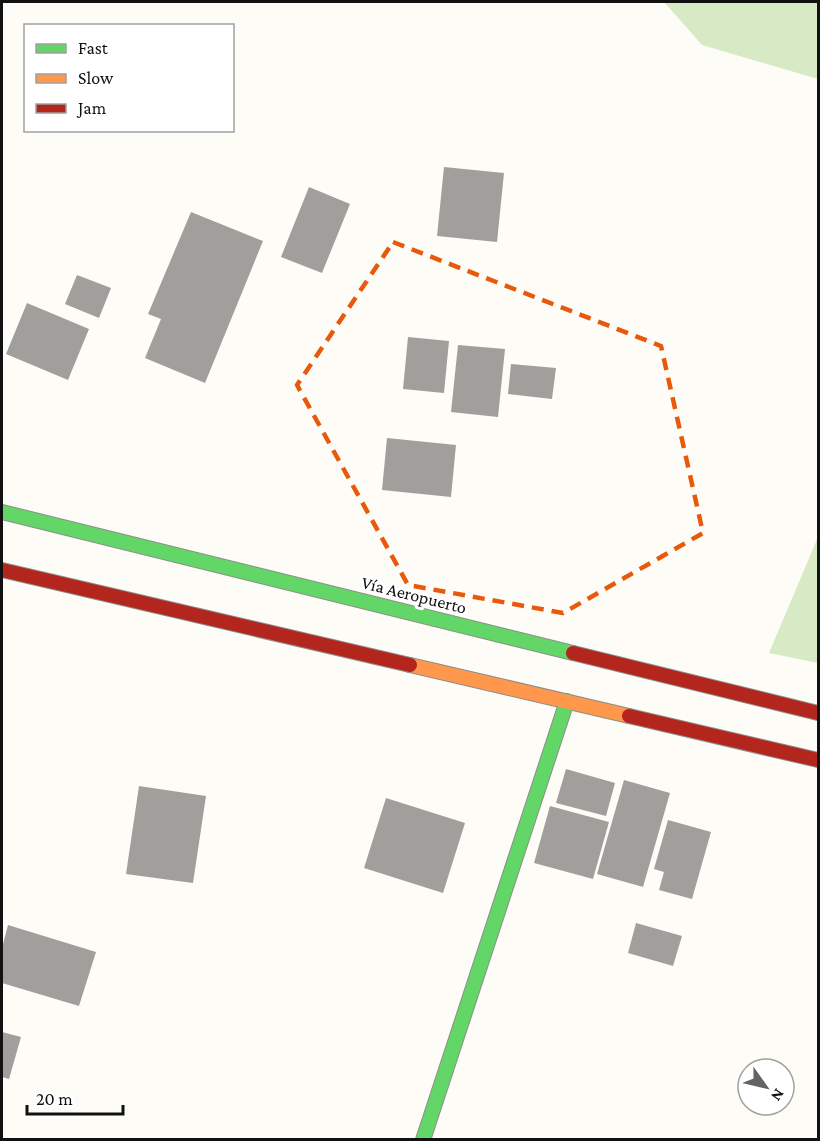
<svg xmlns="http://www.w3.org/2000/svg" width="820" height="1141" viewBox="0 0 820 1141" font-family="'Crimson Pro',serif">
<style>
.forest{fill:#d8eac5}
.building{fill:#a19f9c}
.lines{fill:none;stroke-linecap:round;stroke-linejoin:round}
.fast-casing{stroke:#8e8d8b;stroke-width:16}
.slow-casing{stroke:#8e8d8b;stroke-width:16}
.jam-casing{stroke:#8e8d8b;stroke-width:16}
.fast{stroke:#63d668;stroke-width:14}
.slow{stroke:#ff974d;stroke-width:14}
.jam{stroke:#b3261e;stroke-width:14}
.marked{fill:none;stroke:#e8590c;stroke-width:4.5;stroke-dasharray:12 8;stroke-linejoin:round}
.labels{text-anchor:middle;stroke-width:6;stroke-linejoin:round;paint-order:stroke}
.street-label{font-size:18px;fill:#111;stroke:#fff}
</style>
<rect width="100%" height="100%" fill="#fdfcf7"/>
<path class="forest" d="M664,2H818V79L702,45Z
M818,537V663L769,653Z"/>
<path class="building" d="M444,167L504,173L497,242L437,236Z
M309,187L350,204L322,273L281,257Z
M191,212L263,241L205,383L145,358L161,319L148,314Z
M77,275L111,288L99,318L65,304Z
M27,303L89,329L68,380L6,354Z
M408,337L449,341L444,393L403,389Z
M458,345L505,349L498,417L451,412Z
M511,364L556,368L552,399L508,394Z
M387,438L456,445L451,497L382,490Z
M566,769L615,783L606,816L556,803Z
M624,780L670,793L643,887L597,874Z
M139,786L206,796L193,883L126,874Z
M386,798L465,823L443,893L364,868Z
M550,806L609,822L593,879L534,863Z
M668,820L711,832L692,899L659,890L664,872L654,869Z
M636,923L682,936L673,966L628,953Z
M8,925L96,952L79,1006L2,983V948Z
M2,1032L21,1037L9,1079L2,1077Z"/>
<g class="lines">
<defs>
<path id="fast" d="M2,512L573,653
M423,1140L567,701"/>
<path id="slow" d="M410,665L629,716"/>
<path id="jam" d="M2,570L410,665
M573,653L818,713
M629,716L818,760"/>
</defs>
<use href="#fast" class="fast-casing"/>
<use href="#slow" class="slow-casing"/>
<use href="#jam" class="jam-casing"/>
<use href="#fast" class="fast"/>
<use href="#slow" class="slow"/>
<use href="#jam" class="jam"/>
</g>
<path class="marked" d="M393,242L661,346L703,533L563,613L408,585L297,385Z"/>
<g class="labels">
<g class="street-label">
<text transform="translate(414 595) rotate(14)" y="6">Vía Aeropuerto</text>
</g>
</g>
<rect width="820" height="1141" fill="none" stroke="#111111" stroke-width="6"/>
<rect x="24" y="24" width="210" height="108" fill="#ffffff" stroke="#a0a0a0" stroke-width="1.5"/>
<rect x="36" y="44" width="30" height="9" fill="#63d668" stroke="#a0a0a0" stroke-width="1.5"/>
<text x="78" y="54" font-size="18" fill="#111111">Fast</text>
<rect x="36" y="74" width="30" height="9" fill="#ff974d" stroke="#a0a0a0" stroke-width="1.5"/>
<text x="78" y="84" font-size="18" fill="#111111">Slow</text>
<rect x="36" y="104" width="30" height="9" fill="#b3261e" stroke="#a0a0a0" stroke-width="1.5"/>
<text x="78" y="114" font-size="18" fill="#111111">Jam</text>
<g transform="translate(766 1087) rotate(124)"><circle r="28" fill="#ffffff" stroke="#a0a0a0" stroke-width="1.5"/>
<path d="M0-4.5L10 22L0 15L-10 22Z" fill="#646362"/>
<text y="-9" font-size="16" font-weight="bold" text-anchor="middle" fill="#111111">N</text>
</g>
<path d="M27 1105v9h96v-9" fill="none" stroke="#111111" stroke-width="3"/>
<text x="36" y="1105" font-size="18" fill="#111111" stroke="#ffffff" stroke-width="4.5" paint-order="stroke">20 m</text>
</svg>
